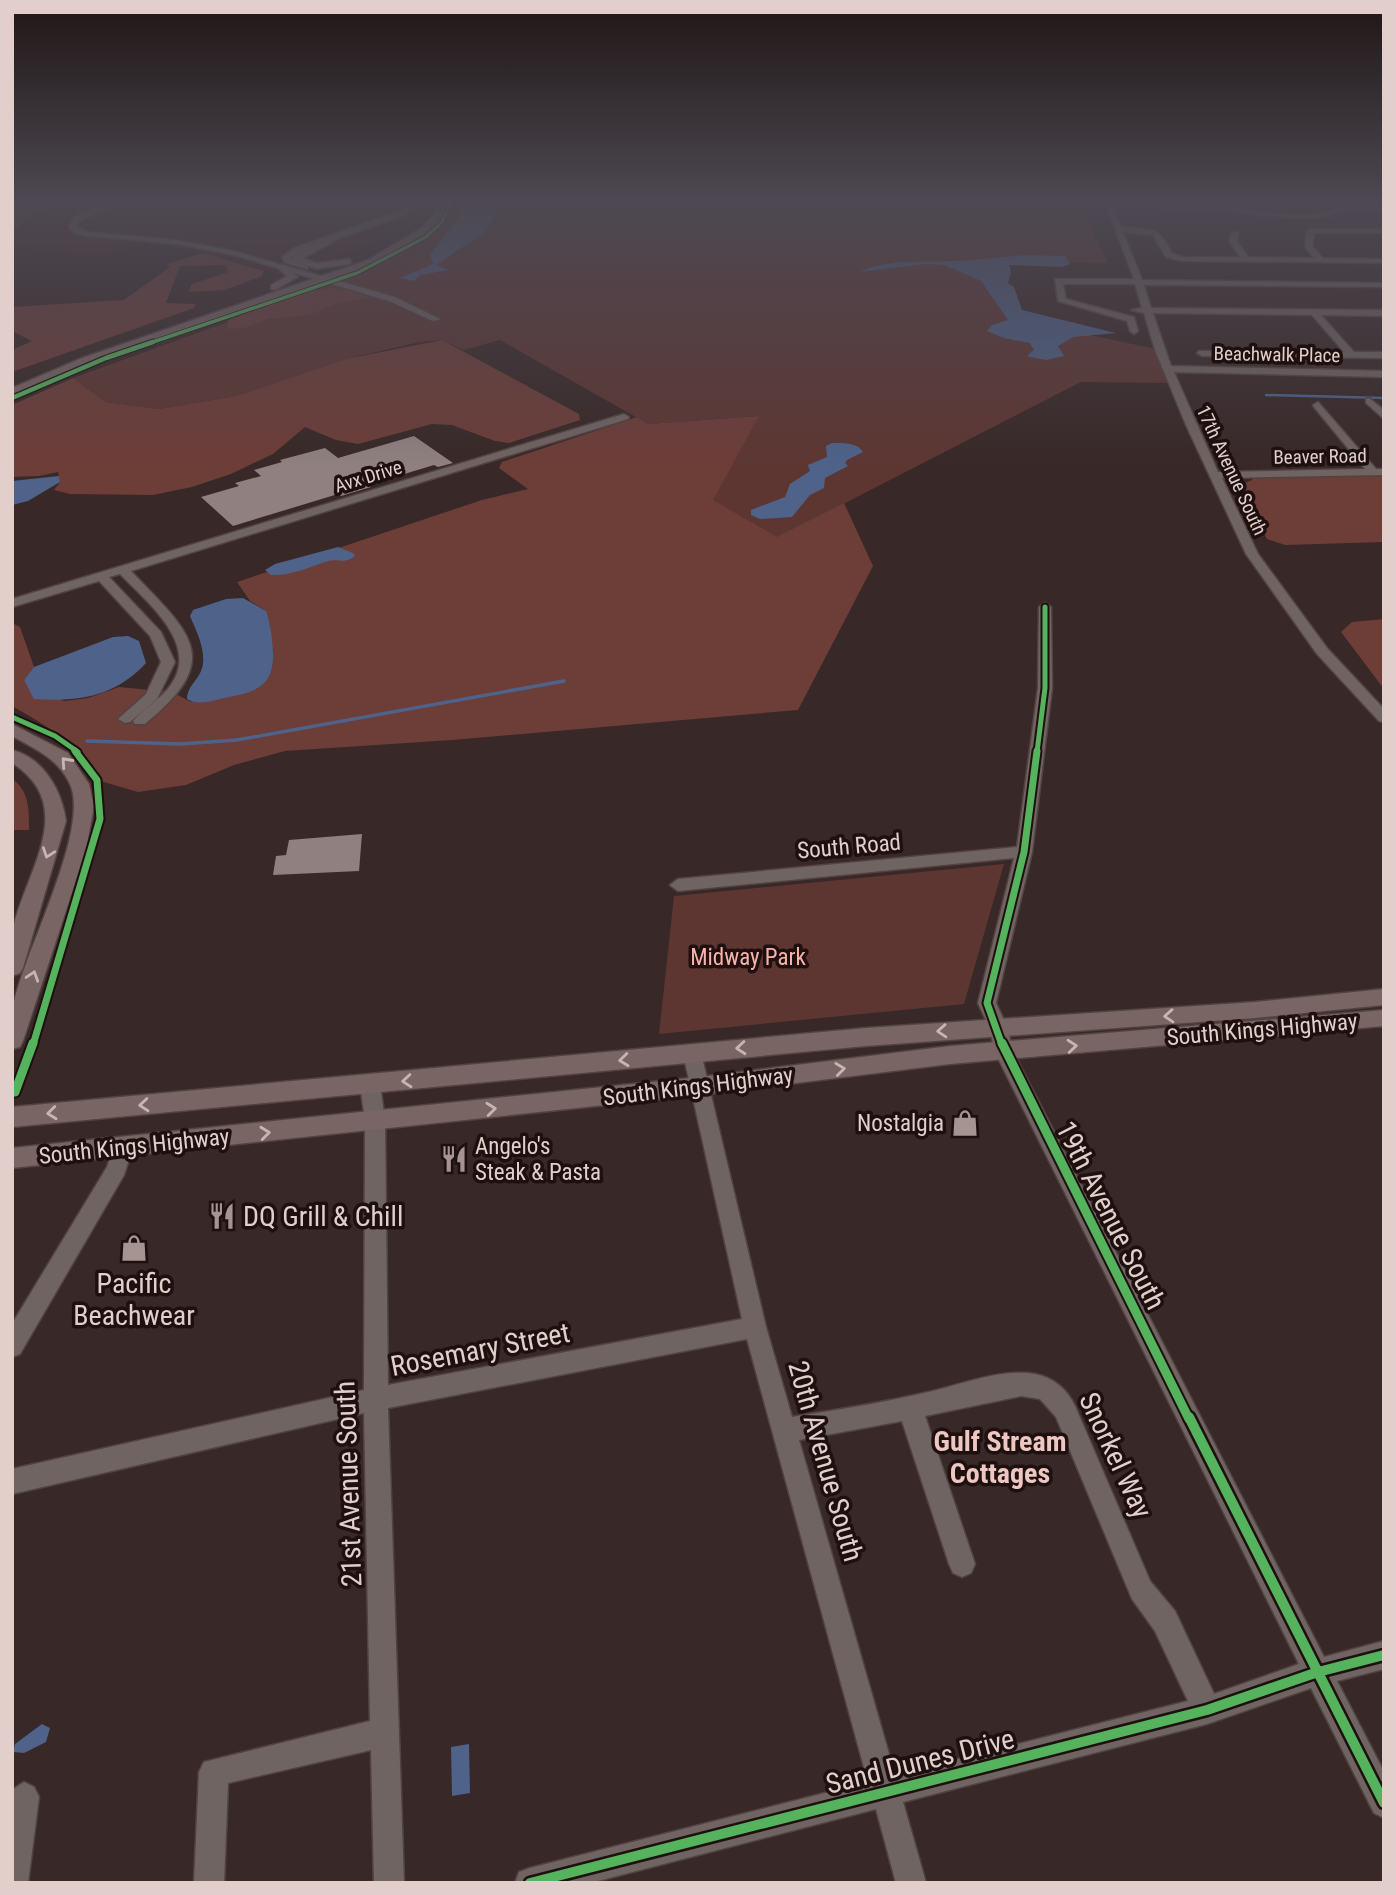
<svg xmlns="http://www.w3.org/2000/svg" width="1396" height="1895" viewBox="0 0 1396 1895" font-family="'Roboto Condensed',sans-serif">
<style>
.built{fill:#492824}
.green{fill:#5d3632}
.forest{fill:#6d3d38}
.water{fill:#4e628a}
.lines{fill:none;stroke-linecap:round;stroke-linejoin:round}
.stream-far2{stroke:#4e628a;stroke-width:2}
.stream-far1{stroke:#4e628a;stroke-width:2.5}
.stream{stroke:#4e628a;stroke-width:3.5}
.building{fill:#908180}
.minor-casing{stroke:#524342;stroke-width:3}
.major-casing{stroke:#524342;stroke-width:3}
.minor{fill:#706462;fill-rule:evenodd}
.major{fill:#796563;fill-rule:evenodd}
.cycleway-far5-casing{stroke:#1d100f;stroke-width:5}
.cycleway-far4-casing{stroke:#1d100f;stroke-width:7}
.cycleway-far3-casing{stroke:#1d100f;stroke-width:9}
.cycleway-far2-casing{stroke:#1d100f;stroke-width:11}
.cycleway-far1-casing{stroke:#1d100f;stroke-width:13}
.cycleway-casing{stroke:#1d100f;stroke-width:15}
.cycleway-far5{stroke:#56b35d;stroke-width:3.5}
.cycleway-far4{stroke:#56b35d;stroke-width:4.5}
.cycleway-far3{stroke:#56b35d;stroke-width:5}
.cycleway-far2{stroke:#56b35d;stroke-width:7}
.cycleway-far1{stroke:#56b35d;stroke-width:9}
.cycleway{stroke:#56b35d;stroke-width:10}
.oneway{stroke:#c8b4b1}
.labels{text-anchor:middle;stroke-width:7;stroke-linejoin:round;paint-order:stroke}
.far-street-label{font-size:19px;fill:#e2cecb;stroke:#1d100f}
.street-label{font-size:23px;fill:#e2cecb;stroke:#1d100f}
.park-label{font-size:23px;fill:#f9b2aa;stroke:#1d100f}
.poi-label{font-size:23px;fill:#e2cecb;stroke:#1d100f;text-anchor:end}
.near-street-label{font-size:28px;fill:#e2cecb;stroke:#1d100f}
.near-poi-label{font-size:28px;fill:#e2cecb;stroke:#1d100f;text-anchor:start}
.near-neighbourhood-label{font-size:28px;font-weight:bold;fill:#eec7c2;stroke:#1d100f}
</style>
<rect width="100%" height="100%" fill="#382827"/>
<path class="built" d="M50,203H421V204L413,217L373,243L286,277L198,251L142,244L115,253L85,255L12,246V231Z"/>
<path class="green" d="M456,203H1080L1108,263L992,260L1011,318L1160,350L1174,383L1081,382L777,538L712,500L758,416L648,424L500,340L463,350L442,340L419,342L346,359L236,396L159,409L106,402L73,378L357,275L430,237L452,212Z
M1004,864L964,1004L659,1034L674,896Z"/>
<path class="forest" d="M12,203H50L12,231Z
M203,253L264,271L262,276L225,290L188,292L192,284L228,272L226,265L180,266L166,303L196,304L194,308L12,372V350L32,341L12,331V307L124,300L170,267L167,264Z
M335,288L378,296L336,304L309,315L268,319L244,328L228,329V320L309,290Z
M442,340L579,414L580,420L509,443L495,441L452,425L432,424L358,444L336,440L305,427L273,454L231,474L192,487L153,495L70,494L54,490L60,482L58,472L39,476L12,477V405L73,378L106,402L159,409L236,396L346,359Z
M759,416L713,500L777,537L844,503L873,566L798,710L452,740L285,751L234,765L186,785L138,792L97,780C69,739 54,730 12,706V623L20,627L34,667L24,680L64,701L88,698L119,687L172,692L191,702L266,611L250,601L237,582L482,500L528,489L499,468L502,462L637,417L648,424Z
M1384,472V542L1285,545L1267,539L1240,485L1252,480L1256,474Z
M1384,619V689L1341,632L1352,622Z
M12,779C30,791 29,811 29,830H12Z"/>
<path class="water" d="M464,203H501L486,231L436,265L449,270L420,275L414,281L400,278L433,264L430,255L460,216Z
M1031,255L1065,256L1070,264L1062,267L1009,265L1011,272L1008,283L1014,287L1022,310L1116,333L1073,337L1058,346L1064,356L1046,360L1030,357L1027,356L1034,350L1030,343L1004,338L987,331L992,325L1008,320L981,281L944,265L926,264L860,272C888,258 922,263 953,261C979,260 1005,256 1031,255Z
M832,443C843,443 857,442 863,452L847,460L845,463L848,466L825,478L824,488L810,495L792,517L760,519L751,515V510L785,497L790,484L810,471L808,465L827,457L826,446Z
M59,476L60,482L28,501L12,505V481Z
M338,547L353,553L355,556C344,565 338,558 328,561C310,567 290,576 271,575L265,570L275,564Z
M243,598L266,611C271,626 272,637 273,653C274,688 254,692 224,698C212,701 198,706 187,699C187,689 194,683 199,675C210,657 197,633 190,616L193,610L226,599Z
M128,636L139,641L146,663C115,697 78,702 34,699L24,680L34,667L113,637Z
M42,1724L50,1728L46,1742L24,1753L13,1752L15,1744Z
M469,1744L470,1793L452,1796L451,1747Z"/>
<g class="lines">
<path class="stream-far2" d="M12,211L54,203"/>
<path class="stream-far1" d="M1266,395L1384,398"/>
<path class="stream" d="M87,741L181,744L237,740L564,681"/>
</g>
<path class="building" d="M414,436L453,463L438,467L434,465L368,485L371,487L341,496L338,494L233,526L201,497L239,486L235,483L261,476L254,470L282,462L280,460L325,448L338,458Z
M362,834L359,871L273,875L276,856L286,855L289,840Z"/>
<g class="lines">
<defs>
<path id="minor" d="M110,203H120L81,220L76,226L88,232L176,240L234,251L395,297L440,319L433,321L389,301L233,255L176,244L87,236L74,233L68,226L75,216Z
M408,203H416L405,215L300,252L290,258L308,265V269L285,263L282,257L294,248L399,211Z
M1105,203H1112L1121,227C1151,230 1158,224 1172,253L1183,257H1240L1229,241L1231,233L1235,231L1239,233L1237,241L1248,257L1314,258L1305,247L1306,233L1309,229H1384V233H1314L1313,247L1323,258L1384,259V263L1182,261L1166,257L1153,235L1123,232L1142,280L1384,283V287L1144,285L1151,308L1384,310V316L1321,315L1354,352H1384V358L1202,356L1197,353L1199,351L1344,352L1312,315L1153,313L1171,366L1384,371V377L1174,372L1218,472L1365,469L1314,407L1313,405L1318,402L1376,469H1384V475L1222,478L1258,554L1327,648L1384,709V722L1379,721L1317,654L1246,554L1186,425L1155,350L1144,313L1131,310L1142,308L1135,284H1063L1066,299L1134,317L1138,331L1134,334L1130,331L1127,321L1058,301L1055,279H1134Z
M1164,203C1172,203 1177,206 1185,206C1196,205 1199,202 1210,203C1249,209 1313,227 1348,203L1378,206L1377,203H1383L1384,210L1348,209L1324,217L1302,218L1255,215L1208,207L1183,210L1167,208Z
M1369,398L1384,410V419L1366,403V399Z
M624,414L629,417L628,419L131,571C190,633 226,658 145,724H135L133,721C145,707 162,699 172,683C199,643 145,600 120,574L109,577L161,632L175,662L157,699L130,722L125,723L118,719L146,694L161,662L150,636L99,581L12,607V599Z
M1045,603L1051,607L1052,688L1032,852L996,1003L1007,1027L1013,1052L1324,1657L1384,1641V1669L1337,1681L1384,1772V1818L1374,1813L1311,1688L1207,1724L903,1802L926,1883H896L876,1809L590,1883H515L519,1872L530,1868L868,1782L747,1339L388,1408L404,1883H374L371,1750L228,1783L224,1883H194L199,1772L204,1762L370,1721L364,1413L12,1494V1469L364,1390L365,1121L360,1084L363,1079L370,1076L377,1079L380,1084L385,1121L388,1385L742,1319L683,1053L685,1048L692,1046L699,1048L701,1053L766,1327L792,1417C836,1410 881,1403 924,1393C958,1386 1000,1368 1035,1374C1054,1378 1067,1389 1075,1406L1150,1581L1175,1611L1214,1694L1299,1664L995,1052L989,1027L978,1003L1014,858L678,891L670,885L678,879L1017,847L1038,688L1039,607ZM1021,1396L1040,1399L1056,1417L1132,1599L1155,1631L1188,1701L895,1775L799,1440L902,1421L949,1564L953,1573L962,1577L971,1573L975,1564L925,1416Z
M123,1139L130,1141L133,1147L124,1175L20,1354L12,1357V1324L107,1167L116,1141Z
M24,1782L34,1787L39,1797L28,1883H12V1790Z"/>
<path id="major" d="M439,203H447L440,219L426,233L374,264L90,362L12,395V388L82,358L368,260L420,229L433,216Z
M334,235L339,238L337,240L303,258L317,263L348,259L351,260V264L316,269L292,259L298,251Z
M279,265H285L298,277L275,290L271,289V285L287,276L279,269Z
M12,724L68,753L89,784L94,806L86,850L23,1041L20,1047L12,1049C12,1036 10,1020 13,1007C22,955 93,826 69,782C57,758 35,749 12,736Z
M12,750C44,758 62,791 66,821L23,968L20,973L12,976C12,962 10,946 12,933C23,874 81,807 12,763Z
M1384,989V1005L1255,1018L866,1046L12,1127V1107L866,1028L1255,1002Z
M1384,1010V1026L950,1064L700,1095L12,1168V1148L700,1077L950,1046Z"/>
</defs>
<use href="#minor" class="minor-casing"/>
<use href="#major" class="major-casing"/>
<use href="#minor" class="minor"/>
<use href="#major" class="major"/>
<defs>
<path id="cycleway-far5" d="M147,344L357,273L426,237L442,222L451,203"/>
<path id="cycleway-far4" d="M12,398L106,358L153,342"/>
<path id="cycleway-far3" d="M12,717L55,736L78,752
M1037,752L1045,688V607"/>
<path id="cycleway-far2" d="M33,1045L100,819L97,780L75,751
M1002,1045L987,1003L1024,852L1037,751"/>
<path id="cycleway-far1" d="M1002,1043L1189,1419
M12,1092H15L33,1043"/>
<path id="cycleway" d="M1189,1417L1384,1803
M530,1883L1207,1710L1318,1672L1384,1655"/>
</defs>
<use href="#cycleway-far5" class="cycleway-far5-casing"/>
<use href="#cycleway-far4" class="cycleway-far4-casing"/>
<use href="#cycleway-far3" class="cycleway-far3-casing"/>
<use href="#cycleway-far2" class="cycleway-far2-casing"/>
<use href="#cycleway-far1" class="cycleway-far1-casing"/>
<use href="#cycleway" class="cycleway-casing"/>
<use href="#cycleway-far5" class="cycleway-far5"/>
<use href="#cycleway-far4" class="cycleway-far4"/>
<use href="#cycleway-far3" class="cycleway-far3"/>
<use href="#cycleway-far2" class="cycleway-far2"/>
<use href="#cycleway-far1" class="cycleway-far1"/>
<use href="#cycleway" class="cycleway"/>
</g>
<defs><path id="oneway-chevron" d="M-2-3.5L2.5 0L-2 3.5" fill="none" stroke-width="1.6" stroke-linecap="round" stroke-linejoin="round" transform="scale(1.75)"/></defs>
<g class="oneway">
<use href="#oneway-chevron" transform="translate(66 762) rotate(-132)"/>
<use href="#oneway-chevron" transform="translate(48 853) rotate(109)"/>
<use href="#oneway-chevron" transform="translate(33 976) rotate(-72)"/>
<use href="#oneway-chevron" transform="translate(1169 1016) rotate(176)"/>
<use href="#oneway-chevron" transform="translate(942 1031) rotate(176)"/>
<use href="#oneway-chevron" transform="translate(1072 1046) rotate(-5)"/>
<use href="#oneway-chevron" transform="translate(741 1048) rotate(175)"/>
<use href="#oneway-chevron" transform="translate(624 1060) rotate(174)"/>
<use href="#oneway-chevron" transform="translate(840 1069) rotate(-7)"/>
<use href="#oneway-chevron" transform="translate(407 1081) rotate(175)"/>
<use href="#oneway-chevron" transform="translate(144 1105) rotate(175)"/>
<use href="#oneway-chevron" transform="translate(491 1109) rotate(-6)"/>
<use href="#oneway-chevron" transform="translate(52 1113) rotate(174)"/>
<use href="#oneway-chevron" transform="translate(265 1133) rotate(-6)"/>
</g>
<linearGradient id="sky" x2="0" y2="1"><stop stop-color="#1f1615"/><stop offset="0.43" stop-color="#4d4852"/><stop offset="1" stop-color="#4d4852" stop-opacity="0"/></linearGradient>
<rect width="1396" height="468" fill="url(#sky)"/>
<defs>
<symbol id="shop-bare" viewBox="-9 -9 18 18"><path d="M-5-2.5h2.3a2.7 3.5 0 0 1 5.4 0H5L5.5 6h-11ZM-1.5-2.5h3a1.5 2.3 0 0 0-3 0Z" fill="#a69492" stroke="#1d100f" stroke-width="2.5" paint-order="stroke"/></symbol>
<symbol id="restaurant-bare" viewBox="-9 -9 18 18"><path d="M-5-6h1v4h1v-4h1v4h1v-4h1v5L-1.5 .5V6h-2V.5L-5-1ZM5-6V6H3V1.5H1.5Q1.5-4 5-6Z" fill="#a69492" stroke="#1d100f" stroke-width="2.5" paint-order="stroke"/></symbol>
</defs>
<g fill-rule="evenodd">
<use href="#shop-bare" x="946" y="1104" width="38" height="38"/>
<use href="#restaurant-bare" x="435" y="1140" width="38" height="38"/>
<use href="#restaurant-bare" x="203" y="1197" width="38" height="38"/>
<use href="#shop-bare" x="115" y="1229" width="38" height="38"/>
</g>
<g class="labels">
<g class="far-street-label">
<text transform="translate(1277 354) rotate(1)" y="7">Beachwalk Place</text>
<text transform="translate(1320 456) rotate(-1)" y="7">Beaver Road</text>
<text transform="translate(1232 470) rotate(65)" y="7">17th Avenue South</text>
<text transform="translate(368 476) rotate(-17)" y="7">Avx Drive</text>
</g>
<g class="street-label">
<text transform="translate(849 846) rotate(-5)" y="8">South Road</text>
<text transform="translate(1262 1029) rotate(-5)" y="8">South Kings Highway</text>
<text transform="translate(698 1086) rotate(-7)" y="8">South Kings Highway</text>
<text transform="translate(134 1146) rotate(-6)" y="8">South Kings Highway</text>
</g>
<g class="park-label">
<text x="748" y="965">Midway Park</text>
</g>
<g class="poi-label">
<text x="944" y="1131">Nostalgia</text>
<text x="475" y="1154" text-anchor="start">Angelo's<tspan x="475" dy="26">Steak &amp; Pasta</tspan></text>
</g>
<g class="near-street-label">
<text transform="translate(1111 1215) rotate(63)" y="10">19th Avenue South</text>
<text transform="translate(480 1349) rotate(-11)" y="10">Rosemary Street</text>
<text transform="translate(1116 1455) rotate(65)" y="10">Snorkel Way</text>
<text transform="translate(826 1461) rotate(74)" y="10">20th Avenue South</text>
<text transform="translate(348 1484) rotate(-92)" y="10">21st Avenue South</text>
<text transform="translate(920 1761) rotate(-14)" y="10">Sand Dunes Drive</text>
</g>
<g class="near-poi-label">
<text x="243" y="1226">DQ Grill &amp; Chill</text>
<text x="134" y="1293" text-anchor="middle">Pacific<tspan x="134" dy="32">Beachwear</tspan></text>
</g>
<g class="near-neighbourhood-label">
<text x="1000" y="1451">Gulf Stream<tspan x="1000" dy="32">Cottages</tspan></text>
</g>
</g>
<rect width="1396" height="1895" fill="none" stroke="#e2cecb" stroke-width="28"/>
</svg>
